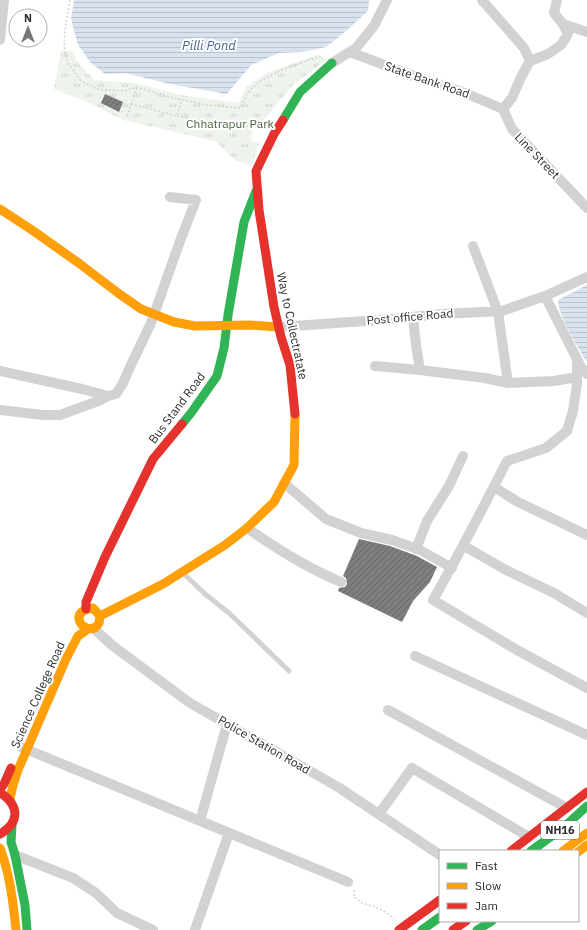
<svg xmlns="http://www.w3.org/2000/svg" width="587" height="930" viewBox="0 0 587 930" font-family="'IBM Plex Sans',sans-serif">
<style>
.park{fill:url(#park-tufts)}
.water{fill:url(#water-rules)}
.building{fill:url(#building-hatch)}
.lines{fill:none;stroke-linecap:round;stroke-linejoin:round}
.path{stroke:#d2d2d2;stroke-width:1.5;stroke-dasharray:2 2;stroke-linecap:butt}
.lane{stroke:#d2d2d2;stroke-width:5}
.street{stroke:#d2d2d2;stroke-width:10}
.fast{stroke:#30b455;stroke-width:9}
.slow{stroke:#ff9f0a;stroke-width:9}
.jam{stroke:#e5322d;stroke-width:9}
.labels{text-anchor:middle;stroke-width:4;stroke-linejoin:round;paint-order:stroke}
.shield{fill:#fff;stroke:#6c6c6c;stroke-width:1}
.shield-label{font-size:11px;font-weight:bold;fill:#2d2d2d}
.street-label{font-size:12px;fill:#2d2d2d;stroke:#fff}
.park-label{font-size:12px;fill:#4a653e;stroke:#fff}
.water-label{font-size:13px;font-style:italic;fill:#426289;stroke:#fff}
</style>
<defs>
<pattern id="park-tufts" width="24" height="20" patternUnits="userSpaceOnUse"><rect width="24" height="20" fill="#eef3ec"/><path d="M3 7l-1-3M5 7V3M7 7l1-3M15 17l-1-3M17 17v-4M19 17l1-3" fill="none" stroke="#ccd1cb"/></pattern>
<pattern id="water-rules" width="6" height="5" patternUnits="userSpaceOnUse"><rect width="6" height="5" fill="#d9e3ef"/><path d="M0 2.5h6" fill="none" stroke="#bbc3cd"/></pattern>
<pattern id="building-hatch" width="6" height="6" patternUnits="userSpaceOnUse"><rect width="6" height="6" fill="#7e7e7e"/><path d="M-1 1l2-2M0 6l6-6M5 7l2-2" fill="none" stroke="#686868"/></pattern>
</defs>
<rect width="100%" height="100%" fill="#fff"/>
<path class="park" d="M61,51L74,52L76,61L94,80L135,83L181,95L239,103L246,87L266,73L317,55L327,59L293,85L261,123L254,122L251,140L259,143L252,165L236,161L215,141L123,120L85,101L54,89Z"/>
<path class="water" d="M74,0H369L368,11L345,32L326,47L303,52L279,53L251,65L227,94L170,84L125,73L105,74L91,63L78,45L71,19Z
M587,285V362C578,348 558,315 558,300Z"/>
<path class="building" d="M105,94L123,102L119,112L101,103Z
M359,539L390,546L417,556L437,567L430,582L413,601L402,622L338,591L339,588L345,587L347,584L346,578L343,576Z"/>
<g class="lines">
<path class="path" d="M70,0L65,29L64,46L68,63L81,81L100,90L124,91L137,87L169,97L207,105L240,108C243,102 246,94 251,89C265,74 301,63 321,56
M131,104L177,116L223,125
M177,115L182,100
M127,116L137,87
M354,890V897L362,903L378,908L387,913L394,919"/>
<path class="lane" d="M183,573L205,594L229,613L289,671"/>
<path class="street" d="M482,0L524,48L530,61L521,77L512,98L503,109L512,129L587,208
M563,24L587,32
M0,40L4,0
M350,52L419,78L465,93L503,109
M530,61L548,54L561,45L568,34L563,24L554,13L557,0
M332,63L356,48L374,26L387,0
M473,246L498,312L508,383
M545,296L581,367L587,374
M413,317L416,345L420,370L485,378L508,383L554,381L577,377
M278,327L380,320L443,314L502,311L545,296L587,277
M577,359V384L573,411L567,431L546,448L507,461C483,508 459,555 433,600L517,650L587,688
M375,366L420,370
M0,371L82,389L108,396
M0,410L43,415H60L101,400L108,396L116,394L123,383L130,367L151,323L180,241L196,200L170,197
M284,483L326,519L361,533L392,540L420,550L452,568
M494,487L518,502L587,535
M247,528C277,549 307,568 341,582
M464,546L506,570L554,593L587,613
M416,549L427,521L449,486L463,456
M93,628L113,646L190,703L338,787L440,855
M415,656L587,735
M388,710L567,808
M21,747L348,882
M379,814L412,768L529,837
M200,821L227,724
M15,855L73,878L96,893L117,913L153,930
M195,930L229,833"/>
<path class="fast" d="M283,120L300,92L332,63
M182,424L191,413L217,376L224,348L228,315L244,222L256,191
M12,825L11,842L15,855L25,905L27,930
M531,851L564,827L587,806
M422,930L440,917
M477,930L492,921"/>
<path class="slow" d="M0,209L32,230L80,264L118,293L141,309L174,322L195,326L250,325L278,327
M100,616L163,584L225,545L247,528L274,502L294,465L295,414
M10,799L13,785L18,770L66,659L78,636L88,629L95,628L99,623L100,616L93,608C86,609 78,611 79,619C80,625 83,626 88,629
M0,848C10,874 13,902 16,930
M563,851L587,833
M578,852L587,845"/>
<path class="jam" d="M283,120L274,134L256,171L259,210L274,307L281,337L290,365L295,414
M86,609V602L105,557L153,459L182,424
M0,789L4,784L11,768
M0,834C19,823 20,807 2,794
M511,851L587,792
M399,930L440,900
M453,930L466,921"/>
</g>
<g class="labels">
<rect class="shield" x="541" y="821" width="38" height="18" rx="3"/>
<g class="shield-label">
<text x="560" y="834">NH16</text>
</g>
<g class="street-label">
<text transform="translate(427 80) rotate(19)" y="4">State Bank Road</text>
<text transform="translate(537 156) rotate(46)" y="4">Line Street</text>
<text transform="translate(410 317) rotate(-5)" y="4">Post office Road</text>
<text transform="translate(292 326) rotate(78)" y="4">Way to Collectratate</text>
<text transform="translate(177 408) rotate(-53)" y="4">Bus Stand Road</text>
<text transform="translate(38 695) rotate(-66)" y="4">Science College Road</text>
<text transform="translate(264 745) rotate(30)" y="4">Police Station Road</text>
</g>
<g class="park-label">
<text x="230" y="128">Chhatrapur Park</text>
</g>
<g class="water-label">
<text x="209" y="50">Pilli Pond</text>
</g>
</g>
<rect x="439" y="850" width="140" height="72" fill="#ffffff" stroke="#ababab"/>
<rect x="447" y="863" width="20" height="6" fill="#30b455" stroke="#ababab"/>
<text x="475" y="870" font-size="12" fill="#2d2d2d">Fast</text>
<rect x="447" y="883" width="20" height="6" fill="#ff9f0a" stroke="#ababab"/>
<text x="475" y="890" font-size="12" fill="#2d2d2d">Slow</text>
<rect x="447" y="903" width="20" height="6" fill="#e5322d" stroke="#ababab"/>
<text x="475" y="910" font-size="12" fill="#2d2d2d">Jam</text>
<g transform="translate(28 28)"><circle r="19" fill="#ffffff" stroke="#ababab"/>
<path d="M0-3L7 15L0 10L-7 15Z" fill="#767676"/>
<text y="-6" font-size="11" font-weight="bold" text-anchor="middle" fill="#2d2d2d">N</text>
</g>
</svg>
